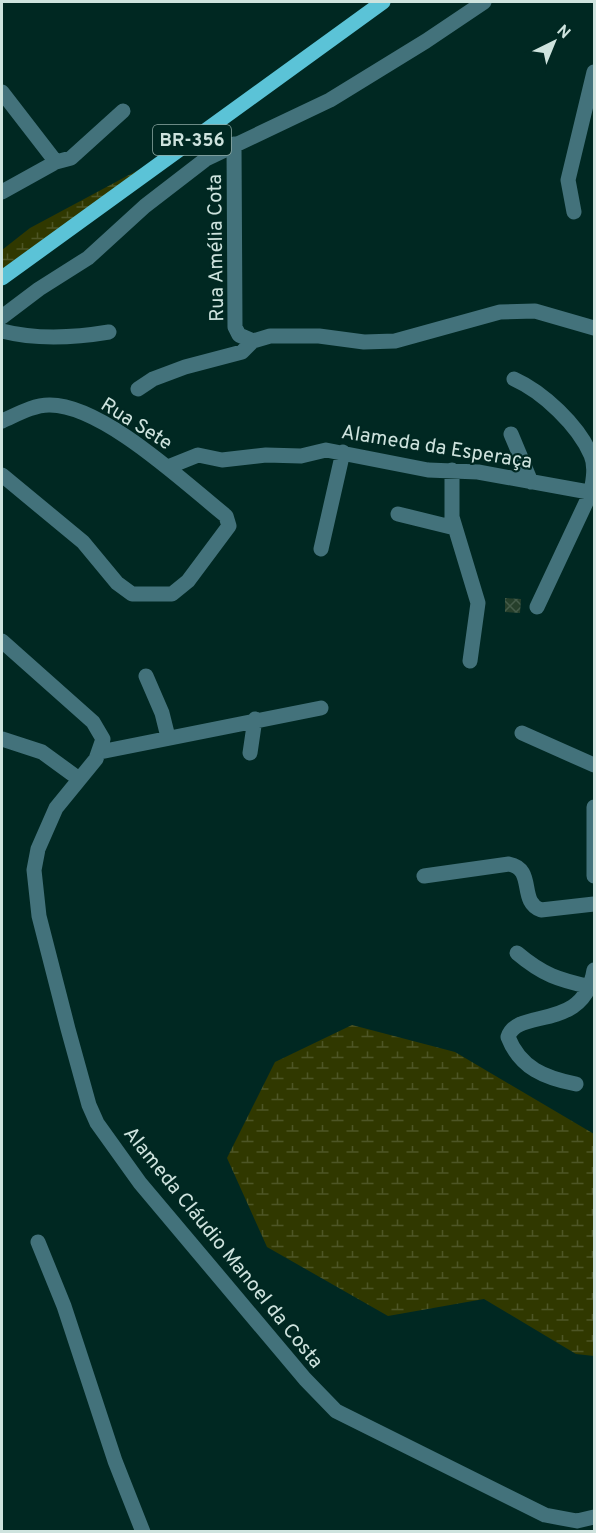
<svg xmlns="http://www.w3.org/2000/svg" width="596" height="1533" viewBox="0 0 596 1533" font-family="Overpass,sans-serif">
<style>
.wetland{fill:url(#wetland-marsh)}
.building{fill:url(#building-cross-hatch)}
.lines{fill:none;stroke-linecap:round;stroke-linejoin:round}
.minor{stroke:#43727b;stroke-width:15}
.major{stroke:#5bc3d7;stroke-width:15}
.labels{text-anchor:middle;stroke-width:4.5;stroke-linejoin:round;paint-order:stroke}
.shield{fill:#002822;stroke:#90aba6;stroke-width:1.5}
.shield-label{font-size:18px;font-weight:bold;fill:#cee3de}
.street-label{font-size:20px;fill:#cee3de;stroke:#002822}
</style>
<defs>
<pattern id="wetland-marsh" width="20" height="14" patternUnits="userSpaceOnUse" patternTransform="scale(1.5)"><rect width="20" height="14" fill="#303800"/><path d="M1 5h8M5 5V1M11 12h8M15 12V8" fill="none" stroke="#4d5525"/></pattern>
<pattern id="building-cross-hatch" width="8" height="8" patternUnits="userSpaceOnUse" patternTransform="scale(1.5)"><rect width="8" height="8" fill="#263f2b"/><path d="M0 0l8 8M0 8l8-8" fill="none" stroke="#445b49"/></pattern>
</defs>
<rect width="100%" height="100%" fill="#002822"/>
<path class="wetland" d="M142,168L2,275V250L30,228Z
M352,1025L455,1052L594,1134V1356L576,1354L484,1299L388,1316L267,1247L227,1158L275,1062Z"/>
<path class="building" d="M505,598L521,599L520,613L505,612Z"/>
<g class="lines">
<path class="minor" d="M2,92L56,162
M234,144L235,327L239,335L253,341
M2,192L56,162L71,158L123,111
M574,212L568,180L594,72
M2,317L39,289L88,258L145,206L206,159L330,100L426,41L484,2
M2,331C37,340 73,338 109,332
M514,379C543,392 578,425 591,455C596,466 593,481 591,492L537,607
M138,389L153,379L185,367L242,352L253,341L270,336H319L364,342L395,341L500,312L535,311L594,328
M2,421C16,415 33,405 49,405C102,404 186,484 226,516L229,526L188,581L172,594H132L117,583L83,542L2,475
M511,434L531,482
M168,467L198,455L222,460L266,455L301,456L326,450L428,470L478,472L594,493
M452,470V517L478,603L470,661
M398,514L455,528
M321,549L343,452
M2,641L93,722L103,739L96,759L56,808L38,849L34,870L39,916L68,1029L89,1105L97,1123L140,1183L305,1379L336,1411L545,1515L577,1521L594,1517
M146,676L162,713L168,737
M522,733L594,765
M2,739L42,752L79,779
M100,752L321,708
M250,753L255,719
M594,807V876
M424,876L509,864C536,869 518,902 541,910L594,904
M517,953C543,975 559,980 591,987
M576,1084C545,1078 520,1068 508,1037C517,1007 584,1033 594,970
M38,1242L64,1306L115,1461L143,1532"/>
<path class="major" d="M2,278L383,2"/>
</g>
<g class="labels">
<rect class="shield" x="153" y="125" width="78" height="30" rx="4.5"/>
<g class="shield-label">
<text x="192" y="146">BR-356</text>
</g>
<g class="street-label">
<text transform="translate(215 248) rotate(-91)" y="7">Rua Amélia Cota</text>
<text transform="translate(137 423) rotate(32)" y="7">Rua Sete</text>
<text transform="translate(437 446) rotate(9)" y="7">Alameda da Esperaça</text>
<text transform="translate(224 1247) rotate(51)" y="7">Alameda Cláudio Manoel da Costa</text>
</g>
</g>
<rect width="596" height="1533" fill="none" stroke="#cee3de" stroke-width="6"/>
<g transform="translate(554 42) rotate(43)" stroke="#002822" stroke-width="4.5" paint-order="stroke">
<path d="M0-4.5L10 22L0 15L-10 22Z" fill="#cee3de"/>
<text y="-9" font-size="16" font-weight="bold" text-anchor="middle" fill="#cee3de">N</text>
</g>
</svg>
